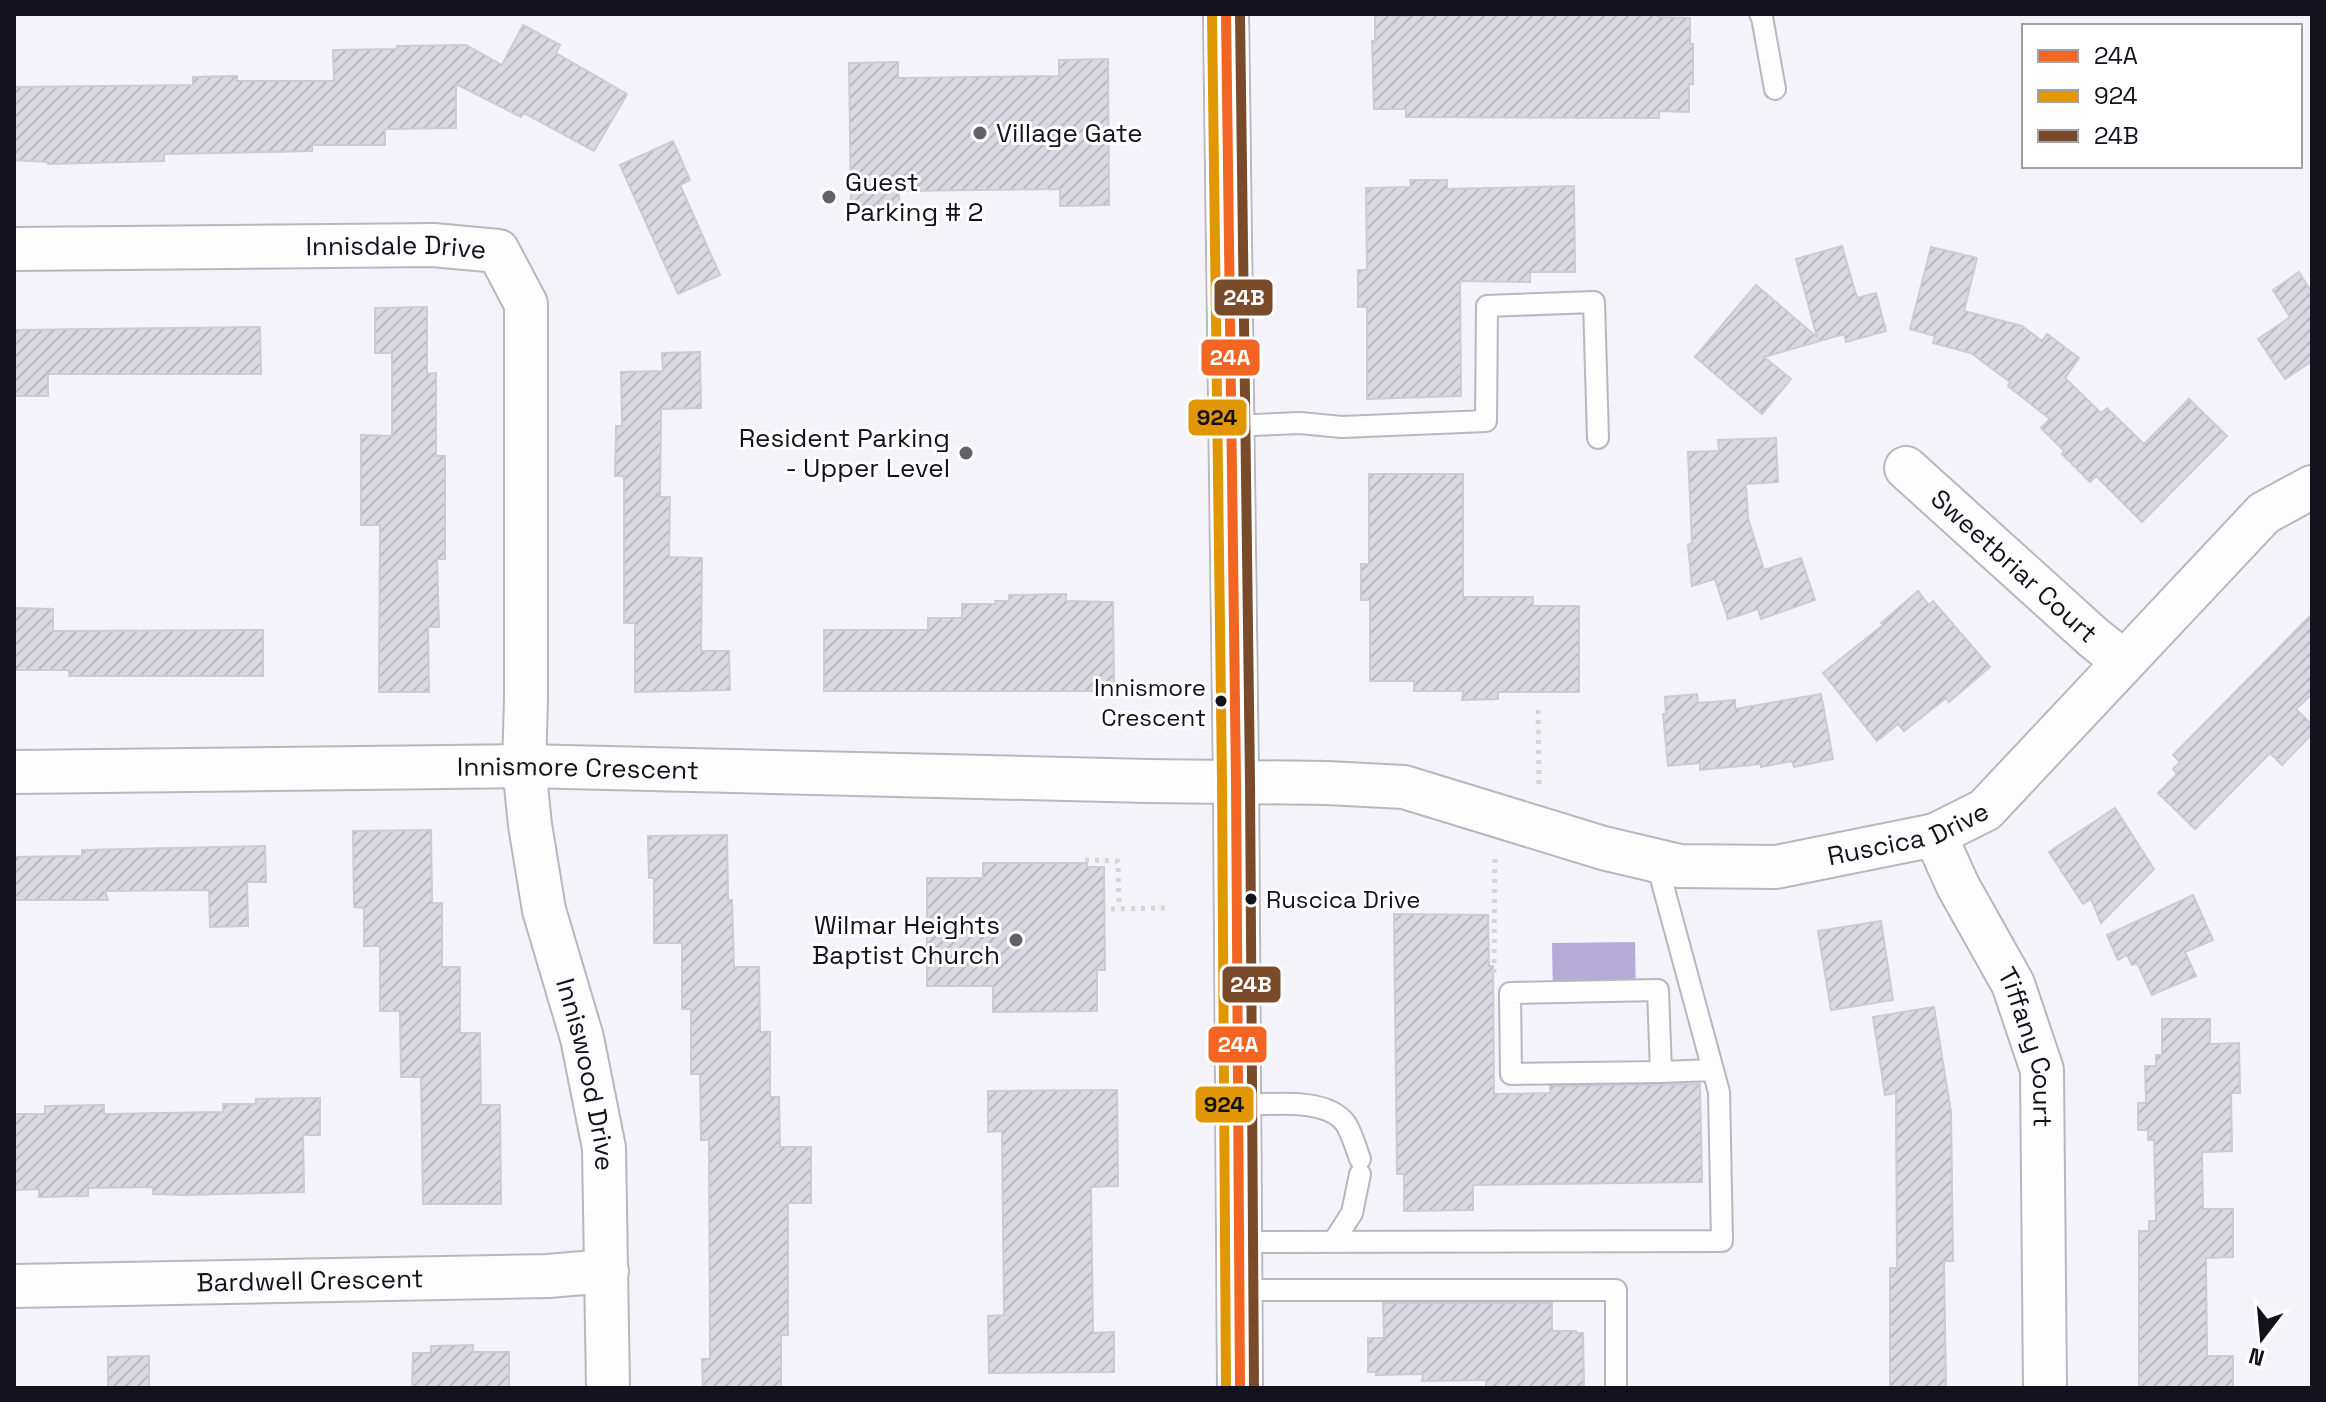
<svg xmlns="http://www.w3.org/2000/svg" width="2326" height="1402" viewBox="0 0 2326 1402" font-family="'Space Grotesk',sans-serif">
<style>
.water{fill:#b4acd7}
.building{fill:url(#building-hatch);stroke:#cccad3;stroke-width:2}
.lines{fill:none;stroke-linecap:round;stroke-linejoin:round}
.lane-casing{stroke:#b8b6bf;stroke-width:24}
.street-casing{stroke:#b8b6bf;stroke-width:46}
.secondary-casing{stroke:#b8b6bf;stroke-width:48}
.path{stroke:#d6d5d8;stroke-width:5;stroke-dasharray:4 6;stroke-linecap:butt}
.lane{stroke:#fdfdfe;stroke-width:20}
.street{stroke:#fdfdfe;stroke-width:42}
.secondary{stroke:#fdfdfe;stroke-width:44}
.bus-1-casing{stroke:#fff;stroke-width:16}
.bus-2-casing{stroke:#fff;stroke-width:16}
.bus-3-casing{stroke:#fff;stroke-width:16}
.bus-1{stroke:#f26522;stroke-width:10}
.bus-2{stroke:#e09703;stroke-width:10}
.bus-3{stroke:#7a4b2a;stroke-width:10}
.poi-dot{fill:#626069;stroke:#fff;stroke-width:3}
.bus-dot{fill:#13111b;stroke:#fff;stroke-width:3}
.labels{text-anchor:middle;stroke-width:6;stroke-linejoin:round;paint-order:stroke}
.bus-label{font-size:24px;fill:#13111b;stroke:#fff;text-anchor:end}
.poi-label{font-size:26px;fill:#13111b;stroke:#fff;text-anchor:start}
.street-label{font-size:26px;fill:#13111b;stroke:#fff}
.line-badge{stroke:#fff;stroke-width:3}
.badge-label{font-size:22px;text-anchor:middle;font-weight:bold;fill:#fff}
.pale-badge-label{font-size:22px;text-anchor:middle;font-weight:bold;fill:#111}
</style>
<defs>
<pattern id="building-hatch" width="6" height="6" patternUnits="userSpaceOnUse" patternTransform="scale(2)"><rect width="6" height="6" fill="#dad9e2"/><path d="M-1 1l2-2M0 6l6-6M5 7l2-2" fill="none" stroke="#bab9c1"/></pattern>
</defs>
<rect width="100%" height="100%" fill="#f4f3fa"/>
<path class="water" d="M1635,942L1636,999L1553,1000L1552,943Z"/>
<path class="building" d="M1408,14H1659L1658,17L1690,18V44H1693V84H1689V112L1659,111V118L1406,117V109H1374L1372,41L1375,42V15L1408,16Z
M523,25L560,45L556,53L627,94L594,151L524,113L521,117L456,84V128L385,129V145H312V151L164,154V161L48,164V162L14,160V87L193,85V77L237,76V81H334L333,50L397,49V46L466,45L502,65Z
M1108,59L1109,205L1060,206V189L899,191V207H851L849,63L898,62V78L1059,76V60Z
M673,141L690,180L680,185L720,275L678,294L620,165Z
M1410,180H1447V189L1574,186L1575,272H1530V282L1460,281L1461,396L1367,399V307H1358V270H1367L1366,188L1411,187Z
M1842,246L1857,298L1876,293L1886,331L1846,342L1844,334L1764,357L1791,379L1762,414L1695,357L1756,285L1817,337L1796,259Z
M1931,247L1977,258L1964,311L2022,326L2042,341L2047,334L2079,358L2065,378L2101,413L2107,408L2144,444L2189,399L2227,436L2142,522L2096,476L2090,482L2062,454L2064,451L2041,428L2050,419L2008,386L2010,382L1971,353L1933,343L1935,336L1910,329Z
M2299,272L2312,293V361L2285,379L2258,339L2290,317L2273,290Z
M427,307V374L436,373V456H445V559H437L439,627H428L429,692H379L380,525H361V435L392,436V353H375V308Z
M260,327L261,374H48V396H14V330Z
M700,352L701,408L661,409L660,497H670L669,557L702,558L701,651H729L730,690L635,692V623H624V476H615L616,426H622L621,372L663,371L662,353Z
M1776,438L1778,482L1746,484L1748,518L1764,570L1801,558L1815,600L1761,619L1758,609L1728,619L1715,579L1692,586L1688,545L1692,543L1688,452L1719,451L1718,440Z
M1369,474H1463V597H1533V606H1579V692H1498V699L1462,700L1463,691H1414V681H1370V600H1361V564H1369Z
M1918,591L1929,605L1933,601L1990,667L1949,702L1946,698L1904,731L1898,724L1877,741L1823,673L1883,625L1881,623Z
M1066,594V601L1113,602L1114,685L1101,686V691H824V630H928V618H962V604H996L995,601H1009V595Z
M14,608L53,609V631L263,630V676H69V670H14Z
M2312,614V694L2296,709L2312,725V734L2282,765L2270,753L2195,829L2158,793L2177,774L2173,769L2180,762L2173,755Z
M1697,694L1698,703L1735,700V709L1821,694L1833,759L1794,767L1792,761L1761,767V764L1700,770V763L1668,766L1663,714H1666L1665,697Z
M2115,808L2154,869L2101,923L2091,899L2083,904L2049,852Z
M431,830L432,903H442V967H460V1033H480L481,1105H500L501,1204H423L421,1077H401L400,1011H380V946H364V908L354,907L353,831Z
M727,835L728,900H732L734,967H759L760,1032H770V1097H779L780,1147H811V1203H788V1335H781V1388H703L702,1359H710L709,1140H701L700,1074H691V1009H682V943H654V878H649L648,836Z
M265,846L266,882H247L248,926L210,927L209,890L105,891L108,900H14V857L82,856V850Z
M983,863H1087V867H1104L1105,970H1097V1011L993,1012V986H927V878H983Z
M2193,895L2213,940L2185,952L2196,976L2152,995L2137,963L2132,965L2127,955L2118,960L2107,935Z
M1394,914L1488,915L1489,966H1493L1494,1094L1550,1093V1086L1700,1084L1702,1182L1473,1185V1210L1404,1211V1174H1397Z
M1881,921L1893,1000L1831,1010L1818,931Z
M1934,1007L1951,1112L1953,1261H1944L1946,1388H1890V1268H1897L1896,1093L1885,1095L1873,1017Z
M2162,1019H2210V1044L2239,1043L2240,1093H2231L2232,1151L2202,1152L2203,1209H2233V1257L2206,1258L2207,1356H2233V1388H2139V1231H2149V1221H2156L2154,1140H2148V1130H2138V1103H2146L2145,1066H2156V1055H2162Z
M1117,1090L1118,1186L1091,1187L1093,1333L1114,1332V1372L989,1373L988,1316L1004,1315L1002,1131L988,1132V1091Z
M320,1098V1135H303L304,1192L185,1195L153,1194V1187L88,1188V1196L39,1197V1189L14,1190V1114H45V1106L104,1105V1114L223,1112V1104H256V1099Z
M1383,1303H1552V1331H1576V1333H1583L1584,1388H1486V1380L1422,1381L1423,1374L1376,1375V1372H1368V1338H1384Z
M473,1345V1352H509V1388H412L413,1353H431V1346Z
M149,1356V1388H108V1357Z"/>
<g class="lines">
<defs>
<path id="lane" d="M1760,14L1762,17L1775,89
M1231,426L1300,423L1342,427L1486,421L1487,306L1594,302L1598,438
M1658,990L1661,1072L1511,1074L1510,993Z
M1661,1072L1713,1070
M1237,1105C1267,1105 1327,1096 1346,1124C1352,1134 1356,1148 1360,1159
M1334,1241L1352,1213L1360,1174
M1239,1242L1722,1241L1719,1092L1656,860
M1239,1290H1616V1388"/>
<g id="street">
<path id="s1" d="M14,249L433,245L498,251L526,304V699L524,766L530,825L544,910L582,1038L604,1148L608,1388"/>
<path id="s2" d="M1906,468L2094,638L2124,662"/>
<path id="s3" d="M14,772L524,766L1148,781L1327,783L1404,787L1603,848L1679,866L1776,867L1935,835L1985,810L2264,513L2312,487"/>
<path id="s4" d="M1935,835L1958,886L2013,984L2042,1070L2045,1388"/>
<path id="s5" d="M14,1286L548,1276L607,1271"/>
</g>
<path id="secondary" d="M1226,14L1236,781L1240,1388"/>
</defs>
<use href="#lane" class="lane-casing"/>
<use href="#street" class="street-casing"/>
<use href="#secondary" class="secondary-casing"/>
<path class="path" d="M1538,710L1539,790
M1085,860L1118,861L1119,908
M1111,909L1170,908
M1494,973L1495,855"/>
<use href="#lane" class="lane"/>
<use href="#street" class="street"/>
<use href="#secondary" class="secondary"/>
<defs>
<path id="bus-1" d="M1226,14L1236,781L1240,1388"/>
<path id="bus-2" d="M1212,14L1222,781L1226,1388"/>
<path id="bus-3" d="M1240,14L1250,781L1254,1388"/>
</defs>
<use href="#bus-1" class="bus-1-casing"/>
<use href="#bus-2" class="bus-2-casing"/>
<use href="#bus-3" class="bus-3-casing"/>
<use href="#bus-1" class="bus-1"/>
<use href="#bus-2" class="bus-2"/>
<use href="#bus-3" class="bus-3"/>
</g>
<g class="poi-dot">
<circle cx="980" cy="133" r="8"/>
<circle cx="829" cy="197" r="8"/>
<circle cx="966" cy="453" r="8"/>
<circle cx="1016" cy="940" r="8"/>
</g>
<g class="bus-dot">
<circle cx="1221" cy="701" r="7"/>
<circle cx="1251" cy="899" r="7"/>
</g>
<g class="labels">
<g class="bus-label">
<text x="1206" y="696">Innismore<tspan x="1206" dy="30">Crescent</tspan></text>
<text x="1266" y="908" text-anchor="start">Ruscica Drive</text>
</g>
<g class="poi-label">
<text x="996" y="142">Village Gate</text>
<text x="845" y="191">Guest<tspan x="845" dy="30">Parking # 2</tspan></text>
<text x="950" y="447" text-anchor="end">Resident Parking<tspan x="950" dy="30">- Upper Level</tspan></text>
<text x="1000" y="934" text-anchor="end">Wilmar Heights<tspan x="1000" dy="30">Baptist Church</tspan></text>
</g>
<g class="street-label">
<text dy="9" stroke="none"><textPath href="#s1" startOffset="382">Innisdale Drive</textPath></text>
<text dy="9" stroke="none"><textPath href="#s2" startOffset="146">Sweetbriar Court</textPath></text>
<text dy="9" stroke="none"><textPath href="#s3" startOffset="564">Innismore Crescent</textPath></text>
<text dy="9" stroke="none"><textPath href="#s3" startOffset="1910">Ruscica Drive</textPath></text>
<text dy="9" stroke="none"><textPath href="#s4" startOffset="234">Tiffany Court</textPath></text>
<text dy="9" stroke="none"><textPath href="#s1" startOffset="1322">Inniswood Drive</textPath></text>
<text dy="9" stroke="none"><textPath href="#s5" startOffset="296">Bardwell Crescent</textPath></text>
</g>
</g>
<g class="line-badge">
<rect x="1213" y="278" width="61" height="39" rx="8" fill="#7a4b2a"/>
<rect x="1200" y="338" width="61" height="39" rx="8" fill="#f26522"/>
<rect x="1187" y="398" width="61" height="39" rx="8" fill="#e09703"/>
<rect x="1221" y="965" width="61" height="39" rx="8" fill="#7a4b2a"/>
<rect x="1207" y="1025" width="61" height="39" rx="8" fill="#f26522"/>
<rect x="1194" y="1085" width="61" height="39" rx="8" fill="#e09703"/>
</g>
<g class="badge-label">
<text x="1244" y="305">24B</text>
<text x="1230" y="365">24A</text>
<text x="1251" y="992">24B</text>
<text x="1238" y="1052">24A</text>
</g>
<g class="pale-badge-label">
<text x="1217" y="425">924</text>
<text x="1224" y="1112">924</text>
</g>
<rect width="2326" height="1402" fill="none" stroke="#13111b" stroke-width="32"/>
<rect x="2022" y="24" width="280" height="144" fill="#ffffff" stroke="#a1a0a4" stroke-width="2"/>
<rect x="2038" y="50" width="40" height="12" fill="#f26522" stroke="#a1a0a4" stroke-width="2"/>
<text x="2094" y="64" font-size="24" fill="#13111b">24A</text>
<rect x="2038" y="90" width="40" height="12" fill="#e09703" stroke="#a1a0a4" stroke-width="2"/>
<text x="2094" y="104" font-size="24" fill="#13111b">924</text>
<rect x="2038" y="130" width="40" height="12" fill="#7a4b2a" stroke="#a1a0a4" stroke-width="2"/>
<text x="2094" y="144" font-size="24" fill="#13111b">24B</text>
<g transform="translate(2262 1338) rotate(196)" stroke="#ffffff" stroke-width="6" paint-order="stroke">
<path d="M0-6L14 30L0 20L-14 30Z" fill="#13111b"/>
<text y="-12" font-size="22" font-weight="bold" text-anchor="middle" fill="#13111b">N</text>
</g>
</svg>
